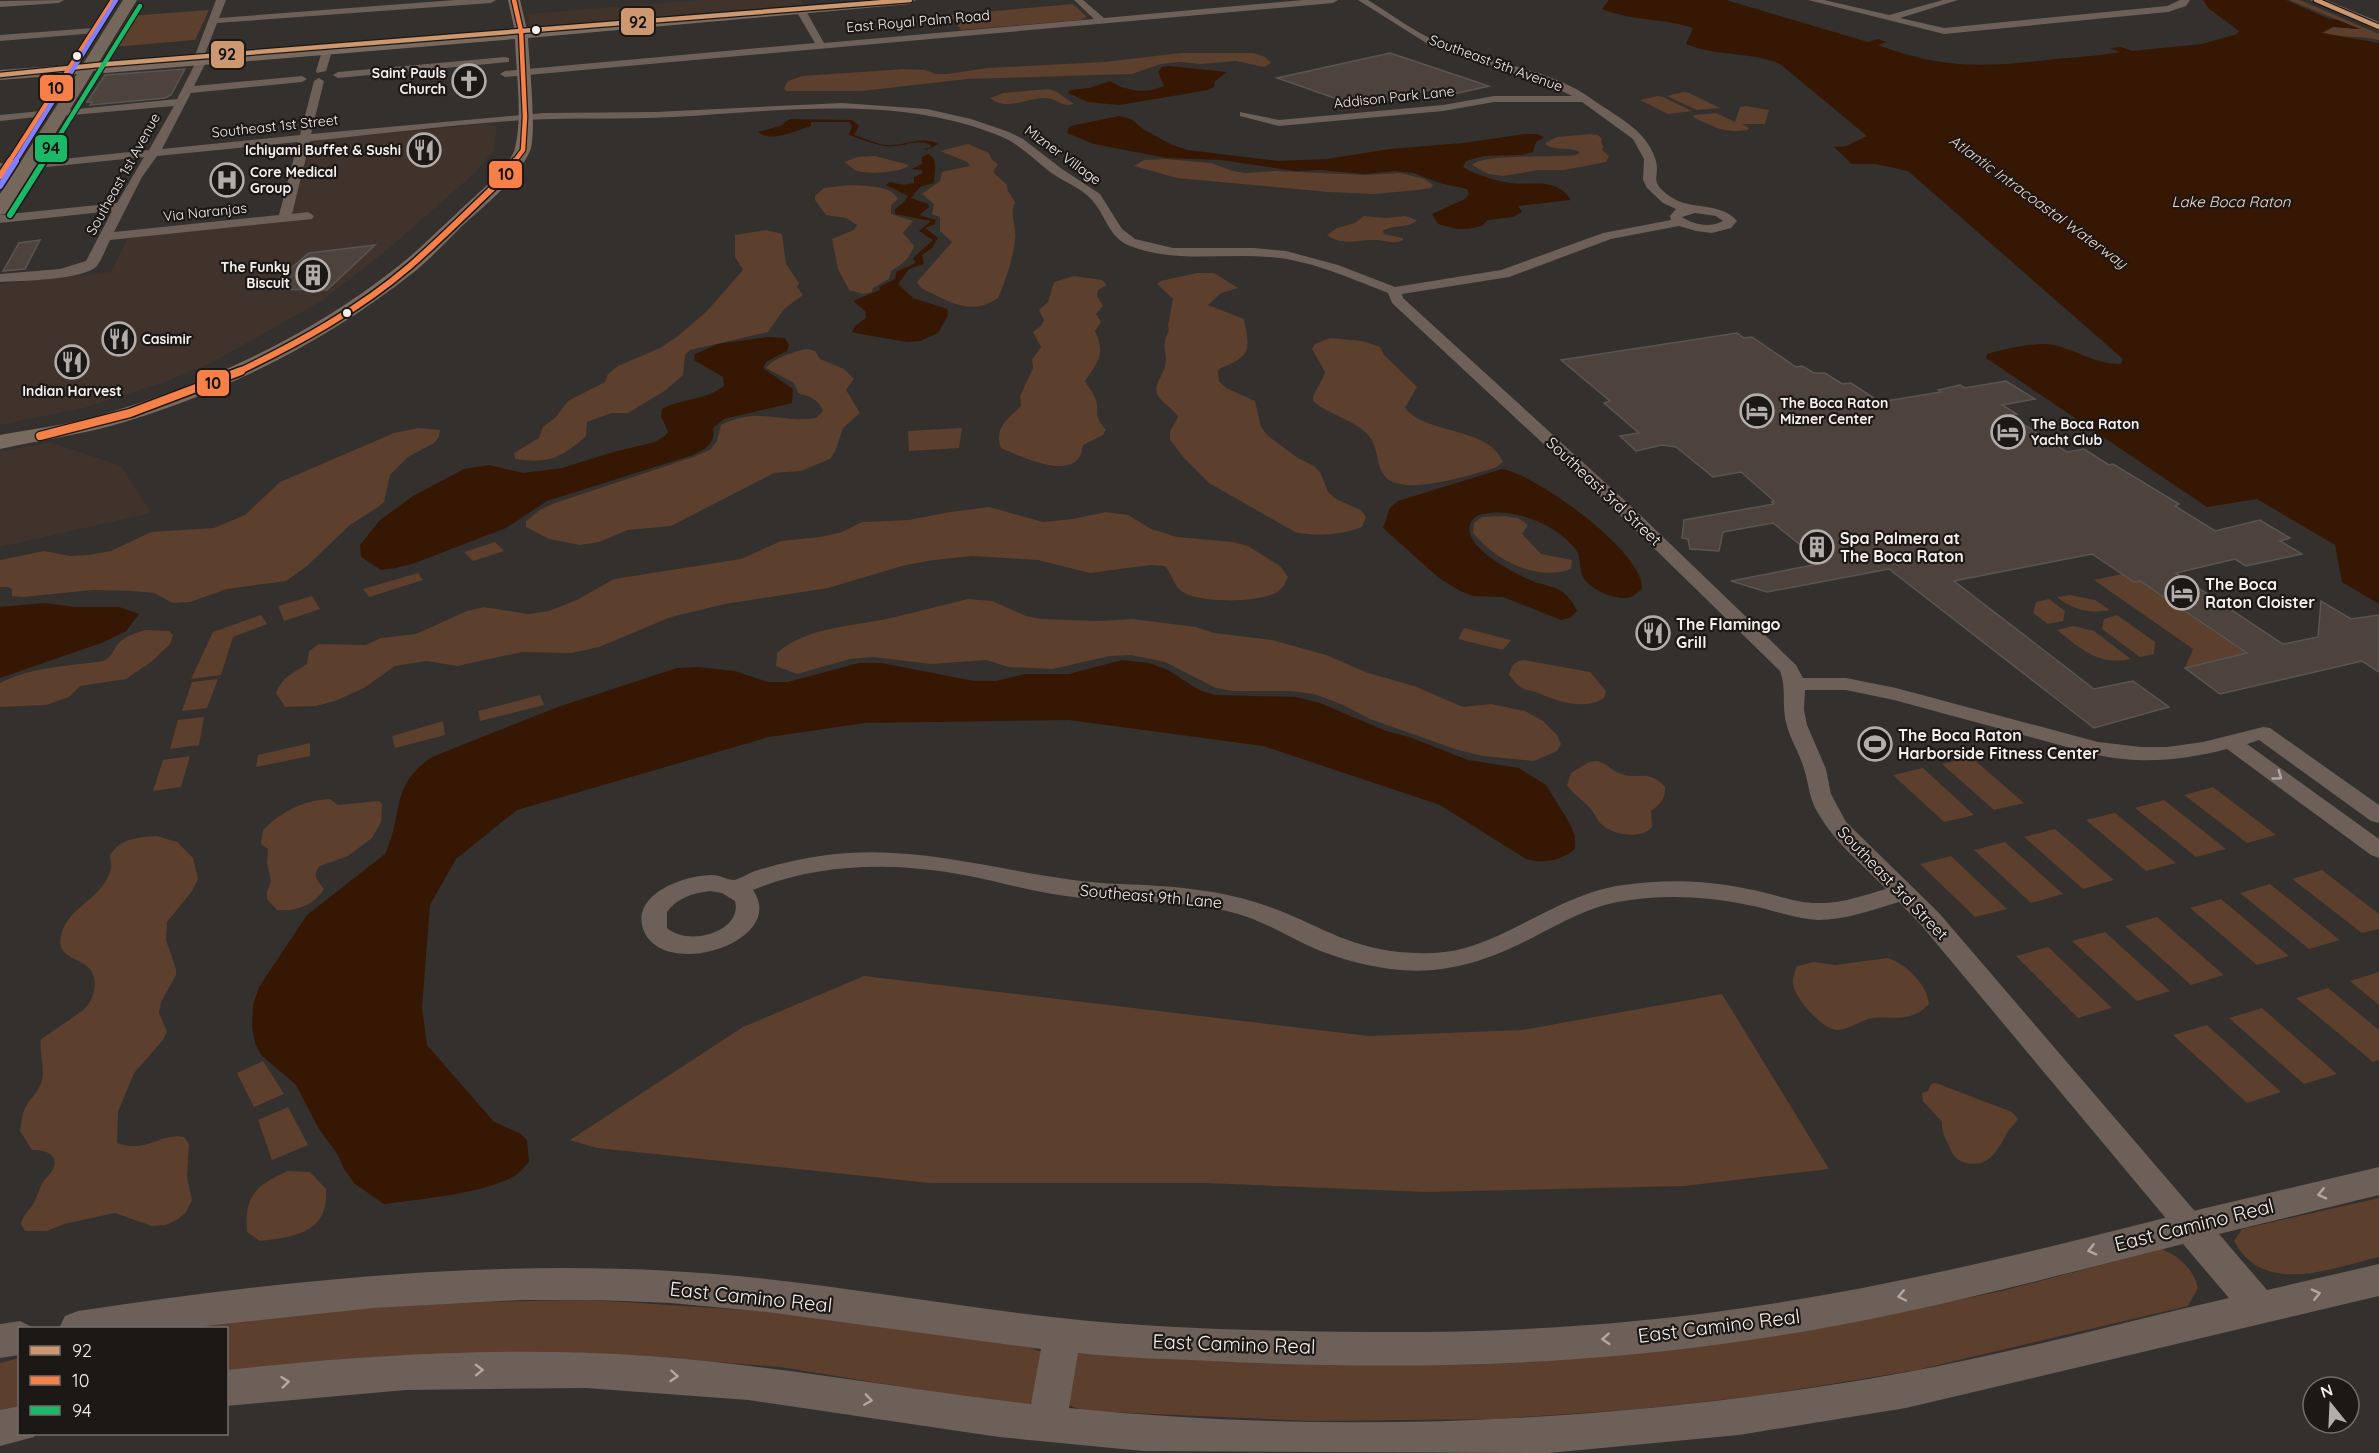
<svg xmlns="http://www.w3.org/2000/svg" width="2379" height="1453" viewBox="0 0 2379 1453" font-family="Quicksand,sans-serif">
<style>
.built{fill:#40332b}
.green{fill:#5c3f2c}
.water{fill:#361704}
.building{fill:#4e433c;stroke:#595553;stroke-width:1.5}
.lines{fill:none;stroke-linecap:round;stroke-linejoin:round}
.minor{fill:#6c6058;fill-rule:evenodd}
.tertiary{fill:#6c6058;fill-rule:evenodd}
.secondary{fill:#796a60;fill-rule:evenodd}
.primary{fill:#76675d;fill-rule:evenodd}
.bus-1-casing{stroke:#1c1816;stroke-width:7}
.bus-2-far2-casing{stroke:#1c1816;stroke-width:7}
.bus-2-far1-casing{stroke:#1c1816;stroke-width:9}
.bus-2-casing{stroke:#1c1816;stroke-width:11}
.bus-3-far1-casing{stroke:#1c1816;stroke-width:7}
.bus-3-casing{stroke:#1c1816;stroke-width:9}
.bus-4-far1-casing{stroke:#1c1816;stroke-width:7}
.bus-4-casing{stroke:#1c1816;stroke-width:9}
.bus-1{stroke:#cd976f;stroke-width:4.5}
.bus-2-far2{stroke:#f78048;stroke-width:4.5}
.bus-2-far1{stroke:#f78048;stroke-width:6}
.bus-2{stroke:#f78048;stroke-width:8}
.bus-3-far1{stroke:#1ab867;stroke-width:4.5}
.bus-3{stroke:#1ab867;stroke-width:6}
.bus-4-far1{stroke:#8080ff;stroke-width:4.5}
.bus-4{stroke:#8080ff;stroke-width:6}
.oneway{stroke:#b1a8a2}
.bus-dot{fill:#f6f0ed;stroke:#1c1816;stroke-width:2}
.labels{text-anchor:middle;stroke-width:4.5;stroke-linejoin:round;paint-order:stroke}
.far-street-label{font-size:14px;fill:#f6f0ed;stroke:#1c1816}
.far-poi-label{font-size:14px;font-weight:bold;fill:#f6f0ed;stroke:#1c1816;text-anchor:start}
.far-water-label{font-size:15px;font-style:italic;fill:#f9d9c7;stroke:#1c1816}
.street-label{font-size:16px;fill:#f6f0ed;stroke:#1c1816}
.poi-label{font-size:16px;font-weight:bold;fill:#f6f0ed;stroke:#1c1816;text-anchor:start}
.near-street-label{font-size:20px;fill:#f6f0ed;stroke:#1c1816}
.line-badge{stroke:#1c1816;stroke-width:2}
.pale-badge-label{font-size:16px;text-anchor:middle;font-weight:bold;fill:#111}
</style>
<rect width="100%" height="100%" fill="#34302d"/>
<path class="built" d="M698,0H801L804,5L530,27L528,14Z
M485,124L497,127L493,151L478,170L387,250L323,300L213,362L165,382L84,408L0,425V284L111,272L128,238L284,222L304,141Z
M50,442L121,466L151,513L0,547V452Z"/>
<path class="green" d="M2289,0H2300L2379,34V40C2360,35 2341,39 2322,32L2333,27L2360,29Z
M1073,4L1087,17L1080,20L961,30L950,15Z
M209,10L195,40L112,47L129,16Z
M1181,53H1254L1265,57L1271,63L1264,67L1236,61L1201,64L1181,62L1161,64L1132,74L967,79L862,91H786L784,88L788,81L802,76L904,69L925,70L936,74H947L987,68L1104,62Z
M1049,89L1057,92L1074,104C1063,108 1057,99 1047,98C1028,97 1007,112 990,98L1003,93Z
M1684,92L1689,93L1720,108L1697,110L1667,96Z
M1657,96L1663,97L1692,111L1668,114L1640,100Z
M1746,106L1769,110L1765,124H1742L1749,128L1748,130C1724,134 1714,127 1693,117L1694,115L1716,113L1735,122L1740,107Z
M1590,134L1598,135L1602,139L1601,140L1603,147L1602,150L1609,156L1606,162L1564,170H1539L1503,176L1488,174L1472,165C1485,153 1555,158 1576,155L1580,152C1569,146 1552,152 1545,143L1557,137Z
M968,144L989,153L992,160L998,164L993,172L1007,185L1008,191L1015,202C1009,215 1017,226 1015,239C1013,260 1006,279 998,298C973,315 954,304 931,293C924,289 921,290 917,282L952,242L940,231V217L932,214L934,204L922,194L940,181L942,172L970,166L967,162L940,151Z
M875,156L909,165C902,173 864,175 855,170C853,169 847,164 844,162L858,157Z
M1165,159L1211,163L1233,171L1245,173L1274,171L1367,175L1400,173L1425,179L1433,185L1431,188L1418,190L1375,194L1328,192L1177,178L1134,166L1144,160Z
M850,185C864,186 892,185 898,199L891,205V214L913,221L903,233L914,246C910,258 902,265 891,271L889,279L873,288L872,292L863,294L849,290L838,269L832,239L854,230L857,225L846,218L826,215L815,200V196L824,188Z
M1364,216L1386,218L1405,216L1417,220C1409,229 1393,224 1383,231L1384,234L1403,238V240C1393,245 1385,240 1374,240C1358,240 1341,246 1327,235L1337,228L1355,223Z
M766,230L782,234L786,264L799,283L797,287L803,295L784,309L768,332L690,350L685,355L683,375L666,390L628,413H611L587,422L586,436C562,458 548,464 515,459L514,453L539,438L543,427L556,417L568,401L605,382L608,374L618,366L660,348L678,336L707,311L743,270L735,257V235Z
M1197,273H1214L1238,288L1221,293L1208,305L1244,319C1249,346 1253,354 1226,366C1223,367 1219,368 1218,372C1218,375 1219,378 1219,381L1226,388L1255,401L1261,427L1268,436L1298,458L1314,466L1320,472L1328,492L1336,499L1361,510L1366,517L1362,527C1341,535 1316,537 1295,532L1209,483L1184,458L1170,440V431L1178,417C1173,408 1164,405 1159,397C1151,387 1163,376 1165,366C1169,350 1159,351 1169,330L1168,325L1173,299L1157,284L1161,281Z
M1074,276L1102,280L1107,285L1098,290L1097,296L1103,306L1096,314L1101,322L1095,331C1106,354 1098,362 1085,381C1088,387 1093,392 1095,398C1101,412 1091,413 1106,430L1103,435L1083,445C1082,448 1082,451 1081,454C1070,481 1018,455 1001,448C993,427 1010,418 1021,406L1020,396L1033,368L1032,360L1041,347L1033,332L1041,326L1044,320L1039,310L1048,302L1054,282Z
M1330,338L1362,341L1380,347L1384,355L1417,387L1405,408C1426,435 1488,426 1503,462L1495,468C1471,474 1396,501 1382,472C1375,458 1379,444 1364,431C1349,418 1327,414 1313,401C1312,392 1323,382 1325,372L1312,349L1315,344Z
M807,349L815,351L820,359L844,369L854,379L846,390L860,413L843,428L835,452L830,459L801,471L774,473L671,526L628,530L599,542L580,545L549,539L526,527V521L540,510L555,503L696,456L711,449L717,441L721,425C759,406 780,424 816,418L823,411C819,399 809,396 798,393L794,383L766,368C770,360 797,350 807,349Z
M418,428L440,430L439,437L434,443L408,457L390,475L384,502L378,507L350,525L307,566L286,581L227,589L190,602L173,603L154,593L132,591L93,590L22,597L12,596V589L8,587H0V560L44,551L70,556L89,555L111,551L151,532L214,528L245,515L280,482L394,433Z
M962,428L959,448L909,451L908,431Z
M989,507L1043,522L1073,519L1106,512L1128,515L1151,529L1177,537L1233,542L1248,546L1280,566L1288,577C1285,584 1283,588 1277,592C1261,603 1195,604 1180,590C1174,585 1171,573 1165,566L1150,565L1090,573L1038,560L972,556L934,560L906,565L828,588L725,604L671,617L599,647L571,653L522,652L457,666L427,661L401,665L395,666L364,688L335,701L316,706L285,707L276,693C281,678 293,673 307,664L309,651L319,644L366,645L381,638L416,634L467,611L484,607L528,614L549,611L577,600L614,579L741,559L781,541L820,537L842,532L862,522L909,520L950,512Z
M1503,516L1518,518L1528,525L1522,534L1541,554L1572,560L1571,569C1535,582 1496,560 1473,533L1474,523L1482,517Z
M495,542L504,551L473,561L464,552Z
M418,573L423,580L369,597L363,589Z
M2122,574L2134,582L2140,581L2247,653L2185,668L2193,649L2094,580Z
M2070,595L2095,600L2110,610C2089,614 2074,610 2057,597Z
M312,596L320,609L284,621L278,606Z
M968,599L992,601L1026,616L1041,619L1100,621L1132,619L1196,627L1214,633L1272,640L1326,655L1368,673L1414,686L1463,707L1491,704L1525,711L1543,721L1557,735L1561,744L1557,751L1534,761L1483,756L1458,750L1370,719L1341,704L1314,694L1291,691H1234L1216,688L1165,662L1131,655L1110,656L1052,669L1009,667L986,660L931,664L873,657L850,659L797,674L776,666L777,653C806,627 854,626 891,618C917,612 942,605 968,599Z
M2049,599L2065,611L2063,621L2048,624L2033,613L2036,602Z
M261,615L267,624L233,637L221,675L191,679L213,632Z
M2117,615L2155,642L2154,654L2140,657L2102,629L2104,619Z
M2073,626L2094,631L2131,659C2098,666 2081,649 2057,630Z
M1464,628L1511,640L1503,650L1458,639Z
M145,630L169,631L173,635L170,644L151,662L126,679L80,686L69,697L46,705L0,707V683C30,667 70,666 103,661C113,657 112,650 119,643C125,636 136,633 145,630Z
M1524,660L1590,672L1606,691L1604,698C1584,711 1556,701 1536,692C1530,690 1523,690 1519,686C1515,683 1512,678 1509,675C1511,666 1515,661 1524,660Z
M218,679L207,708L182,711L192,682Z
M540,695L544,705L480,721L478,711Z
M204,717L199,745L170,749L178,720Z
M443,721L445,735L395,748L392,736Z
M310,743V756L256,767L258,755Z
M190,756L181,787L153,791L163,760Z
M1971,757L2024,803L1994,810L1942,764Z
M1597,761C1606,763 1610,769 1619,773C1637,781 1648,768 1665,787C1666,798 1660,805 1651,811L1652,827C1642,840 1612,835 1601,824C1596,818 1593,810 1587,805C1580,798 1573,794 1567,785L1571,773L1589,762Z
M1923,768L1974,815L1944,822L1893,775Z
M2213,787L2276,835L2247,843L2184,795Z
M330,799L338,805L379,801L382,804L381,822L372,838L348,856L320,866C311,876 318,881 324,889C315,905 295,912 277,910L267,899V892L271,881L267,863L268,849L261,844L263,830C281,812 303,800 330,799Z
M2164,800L2226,849L2196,857L2135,808Z
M2115,813L2176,863L2146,871L2086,820Z
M2055,829L2114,880L2083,889L2024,837Z
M157,836L177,842L193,858L198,879L192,891L167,922L166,940L176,969V975L161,1002L159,1013L167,1031L163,1040L134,1073L118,1112L117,1143C147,1154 161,1132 184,1137L189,1144L187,1177L192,1200L186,1212L178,1219L166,1225L152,1226L115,1213L64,1224L47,1231H25L21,1224C23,1215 29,1211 33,1204C37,1197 39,1189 43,1182C45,1178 50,1175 52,1171C61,1155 45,1149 32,1150L20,1131C21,1124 22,1115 25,1108C30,1098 39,1092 42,1080C45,1066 39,1054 41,1039C54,1030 67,1022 79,1013C86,1009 93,999 94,991C102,951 50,968 62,932C70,906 105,897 111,868C112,863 110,860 110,855C121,838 139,837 157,836Z
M2005,842L2063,894L2031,903L1974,850Z
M1951,856L2007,909L1975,917L1920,864Z
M2322,870L2379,914V929L2362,933L2292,879Z
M2270,884L2340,940L2309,949L2240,893Z
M2221,899L2289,956L2257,965L2190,908Z
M2157,917L2224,975L2191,985L2125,926Z
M2105,932L2170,991L2137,1001L2072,941Z
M2048,947L2112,1008L2078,1018L2016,956Z
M1888,958C1906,964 1927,984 1929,1004C1911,1023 1895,1016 1873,1018C1860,1020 1849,1030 1837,1030C1822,1029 1795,999 1793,984C1792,978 1795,972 1797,966L1814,962L1835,965Z
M2379,972V1005L2350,981Z
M864,976L1369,1036L1522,1030L1722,994L1829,1169L1684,1186L1426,1192L1205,1183H930L597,1148L570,1140L743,1027Z
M2328,988L2379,1030V1060L2373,1062L2296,998Z
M2262,1008L2337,1074L2304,1084L2229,1018Z
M2207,1025L2281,1092L2247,1103L2173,1035Z
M263,1061L284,1094L254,1107L237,1073Z
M1936,1083L2012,1112L2018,1119C2015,1124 2010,1128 2007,1133C1998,1150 1989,1168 1966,1163C1958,1161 1953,1156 1950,1148C1946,1139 1941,1132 1942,1122L1923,1101L1922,1093L1928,1091L1931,1084Z
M288,1107L308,1145L272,1160L258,1120Z
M288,1171L310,1172L326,1189C329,1233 295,1237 260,1241L247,1232C244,1196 256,1185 288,1171Z
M2379,1198V1257C2331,1268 2264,1297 2234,1241L2242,1229Z
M2162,1249C2181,1258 2192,1267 2198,1288L2188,1306L1917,1370L1763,1395L1640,1409L1497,1419L1312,1421L1086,1411L1071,1406L1064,1398L1074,1356L1081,1352L1879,1316L2002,1291Z
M592,1300L775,1312L1029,1347L1041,1352L1039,1397L1029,1404L1002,1403L780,1367L630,1355L227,1372L226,1328H182C319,1308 455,1301 592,1300Z
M19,1358V1410L0,1414V1363Z"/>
<path class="water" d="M1609,0H1726L1868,42L1878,39L1887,42L1878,45C1945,70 1986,67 2056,59C2077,57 2099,56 2120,52L2110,48L2121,47L2132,51L2202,44L2237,34L2239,31L2208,8L2203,0H2286L2329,19L2338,20L2360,29L2333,27L2322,33L2379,43V604L2342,582L2335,545L2257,499L2207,507L1986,358L1987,354C2004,349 2026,344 2044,344C2067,344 2094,365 2121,364L2123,359L1908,171L1876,164H1852L1834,147L1846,146L1867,136L1780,64C1750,51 1716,57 1686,44L1693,28C1663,18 1631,21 1602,9Z
M1169,66L1227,72L1215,81L1214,87L1208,90L1119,105L1088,102L1068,93L1070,90L1089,88L1110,81L1121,87L1138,91L1152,90L1164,86L1158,72L1162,67Z
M1119,116L1131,119L1143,129L1170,144L1188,150L1278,161L1327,159L1390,149L1463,143L1525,134H1537L1544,137L1536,142L1533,152L1521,155L1483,156L1466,161L1463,167C1474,174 1491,179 1504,182C1527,188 1555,174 1571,200L1518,206L1522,212L1513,217L1488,220L1482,226L1468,229H1457L1438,224L1432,214L1465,199L1469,194L1467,189L1439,183L1414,173L1395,171L1364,174L1321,170L1295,171L1221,160L1167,158L1094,144L1067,133L1069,127L1075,125Z
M790,119L852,120L859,126L854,135C865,138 875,144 886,145C904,147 921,135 938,144L927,150L924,149L930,148L931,145C915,137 901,149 885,146C873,144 860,139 849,135L852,126L849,122H811V126C795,131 772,143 758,132L780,126Z
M928,154C939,159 934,172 934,183L920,187L911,198L928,204L929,207L919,215L936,220L935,224L925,228L938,238L932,248L922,255L924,264L909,269L898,284L913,298L947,309L948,315L938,333L920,341L907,342L855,333L852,332L855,326L866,318L865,311L854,302L855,300L880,290L879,287L895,279L896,272C902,269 912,266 916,262L913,260V258L933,240L919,231L931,221L895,214V209L904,202L908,196L886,185L890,182L903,185L914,183V177L923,173L922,170L912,169L922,164V157Z
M767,337L785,338L789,345L787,351L766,362L763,368L793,389L792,403L724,419L713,428C716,443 706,449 693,455L547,501L506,528L415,563L396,568L381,570L361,557L360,545L379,521L413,496L464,469L489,465L523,473L562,468L610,453L655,442L665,436L668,432L661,416L662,409C682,398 705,401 724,386L723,377L694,360L695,354L718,344Z
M1502,469C1536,474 1645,553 1642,589C1637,593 1632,598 1626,598C1613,599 1589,589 1583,577C1578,566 1582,556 1574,547C1555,524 1513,507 1483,514C1477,515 1472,518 1470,525C1463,547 1514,573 1530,580C1539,584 1552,586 1560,590C1568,595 1574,604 1577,611L1570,618L1561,620L1503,597L1473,596L1460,591L1439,578L1383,528L1390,508L1398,501Z
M45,603L74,607H119L139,614L126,631L104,642L0,678V607Z
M1122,660L1149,663L1168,670L1199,690L1215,695L1296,697L1320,703L1386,731L1409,737L1468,760L1519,768L1546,785L1570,824L1575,836V849C1560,861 1545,864 1526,859L1440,805L1263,746L1069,720L865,723L769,737L517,810L456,859L430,905L422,1007L427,1045L494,1122L521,1134L527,1140L529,1162C525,1166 521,1172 516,1175C484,1194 421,1199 384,1204L355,1184L344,1169L338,1155L319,1129L296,1085L261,1055L255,1043L252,1027L253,1005L259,987L307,915L385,854C404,814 389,786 432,757L558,707L677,668L696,667L735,671L768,682H788L859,663H881L974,681H996L1025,674H1069Z"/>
<path class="building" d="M1390,53L1489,86L1454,94L1437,88L1360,107L1277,78Z
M185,69L171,95L165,98L90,105L92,102H87L105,75Z
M40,240L25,269L3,271L19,243Z
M375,245L327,290L266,289L309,253Z
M1737,333L1744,338L1752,337L1796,367L1802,366L1814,373H1825L1842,384L1851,383L1880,402L1941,392L1938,390L1960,385L1965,388L2006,381L2035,399L2002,405L2017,414L2009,415L2067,452L2084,449L2109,465L2113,464L2179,504L2175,506L2215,531L2260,520L2290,538L2280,541L2302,554L2246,566L2235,559L2176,573L2283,644L2318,637L2321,601L2351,619L2379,615V672L2362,661L2220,694L2185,668L2247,653L2140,581L2134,582L2092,554L1954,581L2094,689L2133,681L2169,707L2094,728L1889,569L1767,592L1731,581L1823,563L1773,523L1723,532L1719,551L1690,549L1688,539L1682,538L1684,520L1774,504L1772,502L1774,501L1741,472L1713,477L1676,447L1662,445L1636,451L1620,436L1639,433L1604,403L1610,401L1561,360Z"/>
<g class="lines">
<path class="minor" d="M216,0H226L219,18L455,0H496L491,3L217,23L203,59L206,62L194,86L302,76L307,79L302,82L191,93L162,149L300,135L314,81L319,78L324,81L311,134L544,113L655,112L842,103L927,109L971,119L1009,132L1023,139L1062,169L1100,194L1122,229L1135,239L1173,248H1254L1286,251L1338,265L1395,287L1501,270L1603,233L1671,220L1670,216L1676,209L1663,203L1647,188L1643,180L1644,159L1633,139L1582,102H1494L1443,111L1279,126L1240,116V112L1279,120L1443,105L1494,96H1572L1554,87L1431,46L1358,0H1368C1391,14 1414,32 1439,42C1483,61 1552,70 1589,97C1605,109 1627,120 1641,135C1646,140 1653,151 1655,158C1662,177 1646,180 1671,197C1691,211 1720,201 1737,221L1731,228L1712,233L1696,231L1679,226L1611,239L1509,277L1402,294L1403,298L1634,509L1796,665L1803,678H1846L1896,688L2098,742L2141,747H2167L2203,742L2263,727L2270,728L2379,805V823L2371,821L2259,740L2247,744L2379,839V858L2371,855L2227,749C2181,761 2136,765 2089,753L1894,700L1846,690H1805L1804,710L1807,725L1826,769L1831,794L1846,822L1939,913L2199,1216L2204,1225L2199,1234L2189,1237L2179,1234L1921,925L1899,902C1872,910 1845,920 1818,920C1794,919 1771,909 1748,905C1706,896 1660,894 1618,902C1585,908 1556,926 1526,941C1486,961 1445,974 1400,970C1369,967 1338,959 1309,946C1285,935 1263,921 1238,914C1184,898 1129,904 1073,897C1038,893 1004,883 969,876C897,862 821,862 753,890C790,943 655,984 642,925C635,892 687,875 712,875C719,875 728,880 734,880C740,879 749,873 755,871C778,864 802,858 827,855C929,842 1020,880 1121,884C1171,886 1219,889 1267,906C1316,923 1343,946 1399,952C1421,954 1444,954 1465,948C1520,932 1565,893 1623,885C1664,879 1707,880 1748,889C1773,893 1796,904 1821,903C1843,903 1865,895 1886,889C1863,865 1834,842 1818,813C1809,799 1809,784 1804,769C1800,754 1791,741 1787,726C1781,707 1787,689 1780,671L1622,517L1392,303L1388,293C1349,278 1310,260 1269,257C1223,253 1177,263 1133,247C1107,239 1107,214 1089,197C1080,188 1067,183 1056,176C1037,163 1022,145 1000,136C898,94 781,111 673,117C624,120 575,117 525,120C453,125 381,134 310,141L292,214L308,212L314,216L312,219L110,240C106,248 102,259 97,266C84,280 20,281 0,282V274L60,269L86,261L112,211L0,223V215L117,203L144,157L28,169L24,167V163L149,150L174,106L61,116L57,115V111L177,99L197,60L194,58ZM298,142L279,215L114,232L142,177L157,156ZM1695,213L1716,216L1723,221C1710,228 1694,225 1682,217ZM710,891L722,893L735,901C743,932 688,947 667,928V912C677,898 693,893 710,891Z
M1074,0H1083L1104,18L1303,0H1338L1333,3L505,77L500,74L505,71L815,43L795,9L800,6L805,9L824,43L1094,19Z
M1808,0H1824L1889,15L1943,0H1958L1900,18L1944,28L2167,6L2180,0H2190L2186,6L2168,12L1944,34Z
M93,28L98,31L96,33L0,41V35Z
M327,48L332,51L326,71L317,73L316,71L322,51Z
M505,57L509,58V62L338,78L333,75L338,72Z
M41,111L45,112V116L0,121V115Z
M0,163L10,165L12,167L10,169L0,171Z"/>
<path class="tertiary" d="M64,0L59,3L0,7V1Z
M2379,1167V1195L2219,1234L2267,1290L2379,1264V1296L1906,1408L1739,1435L1549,1453L1143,1451L999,1437L748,1400L586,1388L406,1390L226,1406V1370C366,1355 507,1346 648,1356C776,1365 903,1389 1031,1404L1041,1349L767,1312L671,1303L596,1300H521L373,1308L187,1328H59L65,1316L78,1311C274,1282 472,1260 671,1271C802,1278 931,1304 1061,1318C1161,1329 1268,1331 1369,1332C1496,1333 1624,1326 1750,1307C1894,1286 2035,1251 2176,1215L2189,1210L2193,1211ZM2183,1244L2229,1298C2120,1323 2012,1353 1902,1373C1630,1422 1345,1436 1069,1408L1078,1353C1123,1358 1168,1359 1212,1361C1392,1370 1572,1367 1750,1340C1897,1319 2040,1280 2183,1244Z
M20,1321L34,1328H20V1355L0,1358V1324Z
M20,1406V1434H36L34,1437L0,1446V1410Z"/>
<path class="secondary" d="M508,0H520L527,30L870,0H916L910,4L528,38C529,60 537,134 530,151C516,182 483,206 460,228C445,243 430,259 414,272C323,344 218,396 107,427C72,436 35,441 0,449V435C32,429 66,425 98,416C208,384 312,335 401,264C420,249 437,231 455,215C470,200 511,167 515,148C523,116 516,72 515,39L105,73L93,70L91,67L93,64L515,31Z
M2310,0H2326L2379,22V31Z"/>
<path class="primary" d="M123,0H137L9,209L7,213L0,215V194L77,74L0,80V70L83,64Z"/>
<defs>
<path id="bus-1" d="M2316,0L2379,27
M0,75L108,64L910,0"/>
<path id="bus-2-far2" d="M514,0L521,31L525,117L523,150L514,162
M9,162L113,0"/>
<path id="bus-2-far1" d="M0,176L10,161
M238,372C298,343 359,310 410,266C442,238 473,207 504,177L515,161"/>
<path id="bus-2" d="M40,436L130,413L241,371"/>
<path id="bus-3-far1" d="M43,162L140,6"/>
<path id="bus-3" d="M10,215L44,161"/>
<path id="bus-4-far1" d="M15,162L116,0"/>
<path id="bus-4" d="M0,186L16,161"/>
</defs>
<use href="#bus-1" class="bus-1-casing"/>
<use href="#bus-2-far2" class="bus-2-far2-casing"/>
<use href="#bus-2-far1" class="bus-2-far1-casing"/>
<use href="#bus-2" class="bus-2-casing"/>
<use href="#bus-3-far1" class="bus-3-far1-casing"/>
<use href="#bus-3" class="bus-3-casing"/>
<use href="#bus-4-far1" class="bus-4-far1-casing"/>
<use href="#bus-4" class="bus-4-casing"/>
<use href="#bus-1" class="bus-1"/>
<use href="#bus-2-far2" class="bus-2-far2"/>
<use href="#bus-2-far1" class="bus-2-far1"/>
<use href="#bus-2" class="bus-2"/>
<use href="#bus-3-far1" class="bus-3-far1"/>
<use href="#bus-3" class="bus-3"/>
<use href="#bus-4-far1" class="bus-4-far1"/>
<use href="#bus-4" class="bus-4"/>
</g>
<defs><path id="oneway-chevron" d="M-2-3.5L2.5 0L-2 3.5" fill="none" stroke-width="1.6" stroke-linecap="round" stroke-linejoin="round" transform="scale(1.5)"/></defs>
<g class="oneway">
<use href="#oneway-chevron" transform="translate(2278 776) rotate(36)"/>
<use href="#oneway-chevron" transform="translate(2322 1194) rotate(167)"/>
<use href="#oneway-chevron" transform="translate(2092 1250) rotate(166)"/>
<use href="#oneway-chevron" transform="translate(2316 1294) rotate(-13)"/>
<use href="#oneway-chevron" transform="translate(1902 1296) rotate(168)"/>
<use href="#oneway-chevron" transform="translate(1606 1339) rotate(176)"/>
<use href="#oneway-chevron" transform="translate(479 1370) rotate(-1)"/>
<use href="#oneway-chevron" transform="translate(674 1376) rotate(4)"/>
<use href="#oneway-chevron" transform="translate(285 1382) rotate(-6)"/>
<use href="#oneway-chevron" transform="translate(868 1400) rotate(8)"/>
</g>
<defs>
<symbol id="church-ring" viewBox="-11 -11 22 22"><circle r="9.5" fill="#1c1816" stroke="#b2adaa" stroke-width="1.5"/><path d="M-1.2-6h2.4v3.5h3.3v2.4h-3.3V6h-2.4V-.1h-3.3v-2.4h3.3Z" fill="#b2adaa"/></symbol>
<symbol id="restaurant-ring" viewBox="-11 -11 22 22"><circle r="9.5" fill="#1c1816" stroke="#b2adaa" stroke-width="1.5"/><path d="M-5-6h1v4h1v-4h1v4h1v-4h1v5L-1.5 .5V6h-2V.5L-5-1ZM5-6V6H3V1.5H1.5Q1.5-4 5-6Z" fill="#b2adaa"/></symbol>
<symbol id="hospital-ring" viewBox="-11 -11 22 22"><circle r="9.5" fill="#1c1816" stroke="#b2adaa" stroke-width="1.5"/><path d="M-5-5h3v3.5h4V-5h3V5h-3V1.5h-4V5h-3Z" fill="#b2adaa"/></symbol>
<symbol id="building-ring" viewBox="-11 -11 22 22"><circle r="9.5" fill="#1c1816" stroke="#b2adaa" stroke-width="1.5"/><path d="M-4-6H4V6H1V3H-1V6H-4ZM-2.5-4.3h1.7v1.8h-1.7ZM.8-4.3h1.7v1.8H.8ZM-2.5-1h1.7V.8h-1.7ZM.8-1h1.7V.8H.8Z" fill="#b2adaa"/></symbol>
<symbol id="hotel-ring" viewBox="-11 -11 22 22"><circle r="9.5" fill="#1c1816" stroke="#b2adaa" stroke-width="1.5"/><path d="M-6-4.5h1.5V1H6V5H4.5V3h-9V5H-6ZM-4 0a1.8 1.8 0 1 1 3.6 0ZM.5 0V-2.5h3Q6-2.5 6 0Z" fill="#b2adaa"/></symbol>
<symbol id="stadium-ring" viewBox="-11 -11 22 22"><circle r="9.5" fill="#1c1816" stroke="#b2adaa" stroke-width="1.5"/><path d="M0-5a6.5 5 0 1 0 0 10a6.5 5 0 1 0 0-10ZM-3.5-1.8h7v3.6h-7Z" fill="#b2adaa"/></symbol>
</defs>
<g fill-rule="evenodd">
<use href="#church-ring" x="450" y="62" width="38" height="38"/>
<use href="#restaurant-ring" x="405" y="131" width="38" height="38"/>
<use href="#hospital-ring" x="208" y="161" width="38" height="38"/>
<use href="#building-ring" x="294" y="256" width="38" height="38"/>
<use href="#restaurant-ring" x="100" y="320" width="38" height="38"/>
<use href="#restaurant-ring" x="53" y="343" width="38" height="38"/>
<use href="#hotel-ring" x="1738" y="392" width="38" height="38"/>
<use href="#hotel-ring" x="1989" y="413" width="38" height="38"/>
<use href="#building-ring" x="1798" y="528" width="38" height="38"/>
<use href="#hotel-ring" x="2163" y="574" width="38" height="38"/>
<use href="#restaurant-ring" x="1634" y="614" width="38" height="38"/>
<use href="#stadium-ring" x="1856" y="725" width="38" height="38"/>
</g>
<g class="bus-dot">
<circle cx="536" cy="30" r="5"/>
<circle cx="77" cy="56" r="5"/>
<circle cx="347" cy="313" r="5"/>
</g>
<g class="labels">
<g class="far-street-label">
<text transform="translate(918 21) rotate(-5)" y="5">East Royal Palm Road</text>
<text transform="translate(1496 63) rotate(20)" y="5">Southeast 5th Avenue</text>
<text transform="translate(1394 97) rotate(-6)" y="5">Addison Park Lane</text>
<text transform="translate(275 126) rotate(-6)" y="5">Southeast 1st Street</text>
<text transform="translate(1063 155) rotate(36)" y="5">Mizner Village</text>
<text transform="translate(123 174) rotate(-61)" y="5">Southeast 1st Avenue</text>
<text transform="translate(205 212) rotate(-6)" y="5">Via Naranjas</text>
</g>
<g class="far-poi-label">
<text x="446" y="78" text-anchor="end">Saint Pauls<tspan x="446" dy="16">Church</tspan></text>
<text x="401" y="155" text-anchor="end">Ichiyami Buffet &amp; Sushi</text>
<text x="250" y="177">Core Medical<tspan x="250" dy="16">Group</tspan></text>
<text x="290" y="272" text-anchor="end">The Funky<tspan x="290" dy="16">Biscuit</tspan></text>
<text x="142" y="344">Casimir</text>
<text x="72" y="396" text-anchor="middle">Indian Harvest</text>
<text x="1780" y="408">The Boca Raton<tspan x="1780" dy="16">Mizner Center</tspan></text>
<text x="2031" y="429">The Boca Raton<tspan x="2031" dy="16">Yacht Club</tspan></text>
</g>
<g class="far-water-label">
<text transform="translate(2038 202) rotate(36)" y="5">Atlantic Intracoastal Waterway</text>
<text x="2231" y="207">Lake Boca Raton</text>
</g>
<g class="street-label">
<text transform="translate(1604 491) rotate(43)" y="6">Southeast 3rd Street</text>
<text transform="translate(1893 883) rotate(46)" y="6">Southeast 3rd Street</text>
<text transform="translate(1151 896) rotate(5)" y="6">Southeast 9th Lane</text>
</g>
<g class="poi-label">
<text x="1840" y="544">Spa Palmera at<tspan x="1840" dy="18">The Boca Raton</tspan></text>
<text x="2205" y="590">The Boca<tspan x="2205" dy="18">Raton Cloister</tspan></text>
<text x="1676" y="630">The Flamingo<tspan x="1676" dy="18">Grill</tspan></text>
<text x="1898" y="741">The Boca Raton<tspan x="1898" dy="18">Harborside Fitness Center</tspan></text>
</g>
<g class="near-street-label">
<text transform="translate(2194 1225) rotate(-14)" y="7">East Camino Real</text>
<text transform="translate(751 1297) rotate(6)" y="7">East Camino Real</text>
<text transform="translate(1719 1326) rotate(-7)" y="7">East Camino Real</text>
<text transform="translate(1234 1344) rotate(2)" y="7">East Camino Real</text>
</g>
</g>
<g class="line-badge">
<rect x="620" y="7" width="35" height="29" rx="6" fill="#cd976f"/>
<rect x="210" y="40" width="35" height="29" rx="6" fill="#cd976f"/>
<rect x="39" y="74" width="35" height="28" rx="6" fill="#f78048"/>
<rect x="34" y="134" width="34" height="29" rx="6" fill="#1ab867"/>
<rect x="488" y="160" width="35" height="29" rx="6" fill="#f78048"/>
<rect x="196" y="369" width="34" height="28" rx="6" fill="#f78048"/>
</g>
<g class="pale-badge-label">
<text x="638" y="28">92</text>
<text x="227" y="60">92</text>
<text x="56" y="94">10</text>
<text x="51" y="154">94</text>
<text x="506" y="180">10</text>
<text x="213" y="389">10</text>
</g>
<rect x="18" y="1327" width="210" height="108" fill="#1c1816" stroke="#736e6c" stroke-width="1.5"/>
<rect x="30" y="1346" width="30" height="9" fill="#cd976f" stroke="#736e6c" stroke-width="1.5"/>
<text x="72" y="1357" font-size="18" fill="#f6f0ed">92</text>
<rect x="30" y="1376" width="30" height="9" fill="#f78048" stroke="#736e6c" stroke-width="1.5"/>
<text x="72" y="1387" font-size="18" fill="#f6f0ed">10</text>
<rect x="30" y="1406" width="30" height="9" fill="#1ab867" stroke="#736e6c" stroke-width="1.5"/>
<text x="72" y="1417" font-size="18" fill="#f6f0ed">94</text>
<g transform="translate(2331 1405) rotate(342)"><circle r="28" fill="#1c1816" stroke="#736e6c" stroke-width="1.5"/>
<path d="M0-4.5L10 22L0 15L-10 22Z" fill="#b2adaa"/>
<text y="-9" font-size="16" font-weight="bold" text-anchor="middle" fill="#f6f0ed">N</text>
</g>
</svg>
